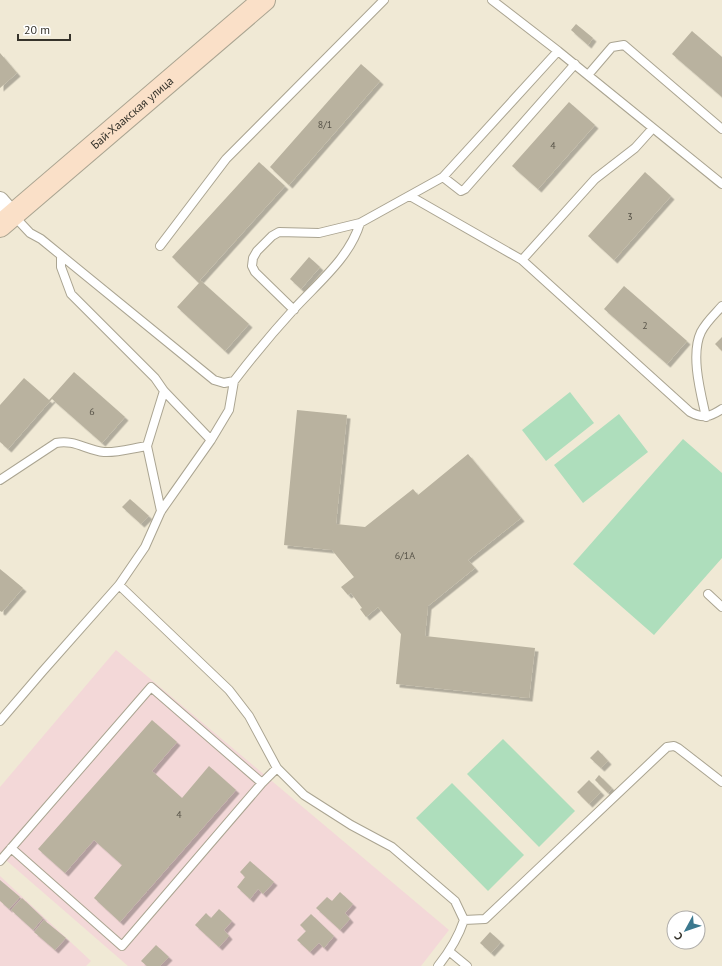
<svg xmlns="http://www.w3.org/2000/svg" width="722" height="966" viewBox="0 0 722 966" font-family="'PT Sans',sans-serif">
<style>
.education{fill:#f3d8d8}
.green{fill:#aedebc}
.building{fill:#b9b29f;filter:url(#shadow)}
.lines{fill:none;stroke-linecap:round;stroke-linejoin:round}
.service-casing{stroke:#aaa491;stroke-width:10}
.minor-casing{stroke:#aaa491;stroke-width:18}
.secondary-casing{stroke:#aaa491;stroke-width:24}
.service{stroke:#fff;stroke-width:8}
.minor{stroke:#fff;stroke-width:16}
.secondary{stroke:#fae0c8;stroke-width:22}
.labels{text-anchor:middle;stroke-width:3;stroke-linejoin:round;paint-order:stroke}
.number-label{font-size:10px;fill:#575348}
.street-label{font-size:12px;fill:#36332b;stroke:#fff}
</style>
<defs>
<filter id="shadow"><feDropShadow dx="3.5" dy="3.5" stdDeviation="0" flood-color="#0004"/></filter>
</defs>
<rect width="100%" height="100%" fill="#f0e9d5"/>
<path class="education" d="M116,650L449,930L421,966H128L0,855V787Z
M0,876L91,961L86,966H0Z"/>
<path class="green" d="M570,392L594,423L546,461L522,430Z
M619,414L648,452L583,503L554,465Z
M683,439L722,473V558L654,635L573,564Z
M503,739L575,811L539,847L467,774Z
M452,783L524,855L488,891L416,818Z"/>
<path class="building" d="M576,24L593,38L588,45L571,30Z
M692,31L722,57V97L672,54Z
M0,53L17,73L0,88Z
M361,64L380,81L289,185L270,167Z
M569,102L595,125L538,189L512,166Z
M259,162L285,186L200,280L249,324L225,351L177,307L199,283L172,257Z
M645,172L671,196L614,260L588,236Z
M309,257L320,267L301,289L290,279Z
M624,286L687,341L667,364L604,309Z
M722,337V351L715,344Z
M74,372L125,417L102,443L52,399L8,449L0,442V405L24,378L49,400Z
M297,410L347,415L336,524L365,527L413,489L418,495L468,454L521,518L468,560L475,568L428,606L425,636L535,648L529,698L396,684L401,634L378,607L366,617L360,609L362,608L351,593L348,595L341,587L354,577L332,550L284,545Z
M130,499L149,516L141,524L122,507Z
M0,569L23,588L2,612L0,611Z
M152,720L177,742L152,771L182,798L209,766L236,790L120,922L94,898L122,865L94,840L65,873L38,849Z
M598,750L608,761L601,768L590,758Z
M599,775L612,788L608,793L595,780Z
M589,780L601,792L589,804L577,792Z
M250,861L274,882L263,894L258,889L250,899L237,887L245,877L240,872Z
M0,880L20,897L9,909L0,901Z
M340,892L353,904L345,913L350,919L340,930L316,908L327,897L332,901Z
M22,898L43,918L33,930L11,910Z
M219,909L232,921L224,930L229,936L219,947L195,925L206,913L211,918Z
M311,914L334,936L324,948L319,943L310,952L297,940L306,931L300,925Z
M44,920L66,938L55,950L34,932Z
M490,932L501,942L491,953L480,943Z
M156,945L169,957L160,966H147L141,961Z"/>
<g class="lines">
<defs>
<path id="service" d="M492,0L558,51L722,184
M588,75L612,47L624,45L722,129
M443,177L461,191L465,189L575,64
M410,196L522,260L690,412C703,419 710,417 722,409
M14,216L30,233L41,239L214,380L224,383L234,381C253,356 274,331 295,308C319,282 350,257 360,223L443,177L558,51
M160,246L226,159L384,0
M61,256V267L71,294L155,378L164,391L211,440
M522,260L595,179L635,148L653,128
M294,310L255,272L252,266L253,258L257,251L272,236L279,232L319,233L360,223
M706,417C701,394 690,355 701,332C706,322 715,314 722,306
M0,480L56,443C74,439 86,450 104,452C117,453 133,448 147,446
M161,511L147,446L164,391
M119,585L229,690L249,716L277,768L304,795L351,825L392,847L455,901L464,920C458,938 450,951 438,966
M708,594L722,607
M0,721L42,672L119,585L145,547L161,511L211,440L229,410L234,381
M262,783L277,768
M0,861L151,687L262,783L122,946L11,848
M464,920L485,919L667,747L674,746L678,748L722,782
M450,952L467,966"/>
<path id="minor" d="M0,200L13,215"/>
<g id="secondary">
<path id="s1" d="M0,226L264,0"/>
</g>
</defs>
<use href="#service" class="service-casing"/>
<use href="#minor" class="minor-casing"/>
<use href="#secondary" class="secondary-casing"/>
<use href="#service" class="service"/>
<use href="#minor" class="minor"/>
<use href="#secondary" class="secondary"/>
</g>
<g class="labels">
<g class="number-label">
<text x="325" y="128">8/1</text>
<text x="553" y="149">4</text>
<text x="630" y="220">3</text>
<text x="645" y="329">2</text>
<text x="92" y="415">6</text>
<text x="405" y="559">6/1А</text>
<text x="179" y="818">4</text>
</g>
<g class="street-label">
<text dy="4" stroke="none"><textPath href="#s1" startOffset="174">Бай-Хаакская улица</textPath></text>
</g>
</g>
<g transform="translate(686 930) rotate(230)"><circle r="19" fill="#ffffff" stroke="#afadaa"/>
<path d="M0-3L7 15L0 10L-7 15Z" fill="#3b788e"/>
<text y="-6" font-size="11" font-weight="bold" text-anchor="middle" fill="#36332b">С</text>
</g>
<path d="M18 34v6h52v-6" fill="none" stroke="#36332b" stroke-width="2"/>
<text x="24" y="34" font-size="12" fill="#36332b" stroke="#ffffff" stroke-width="3" paint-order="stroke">20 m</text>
</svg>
